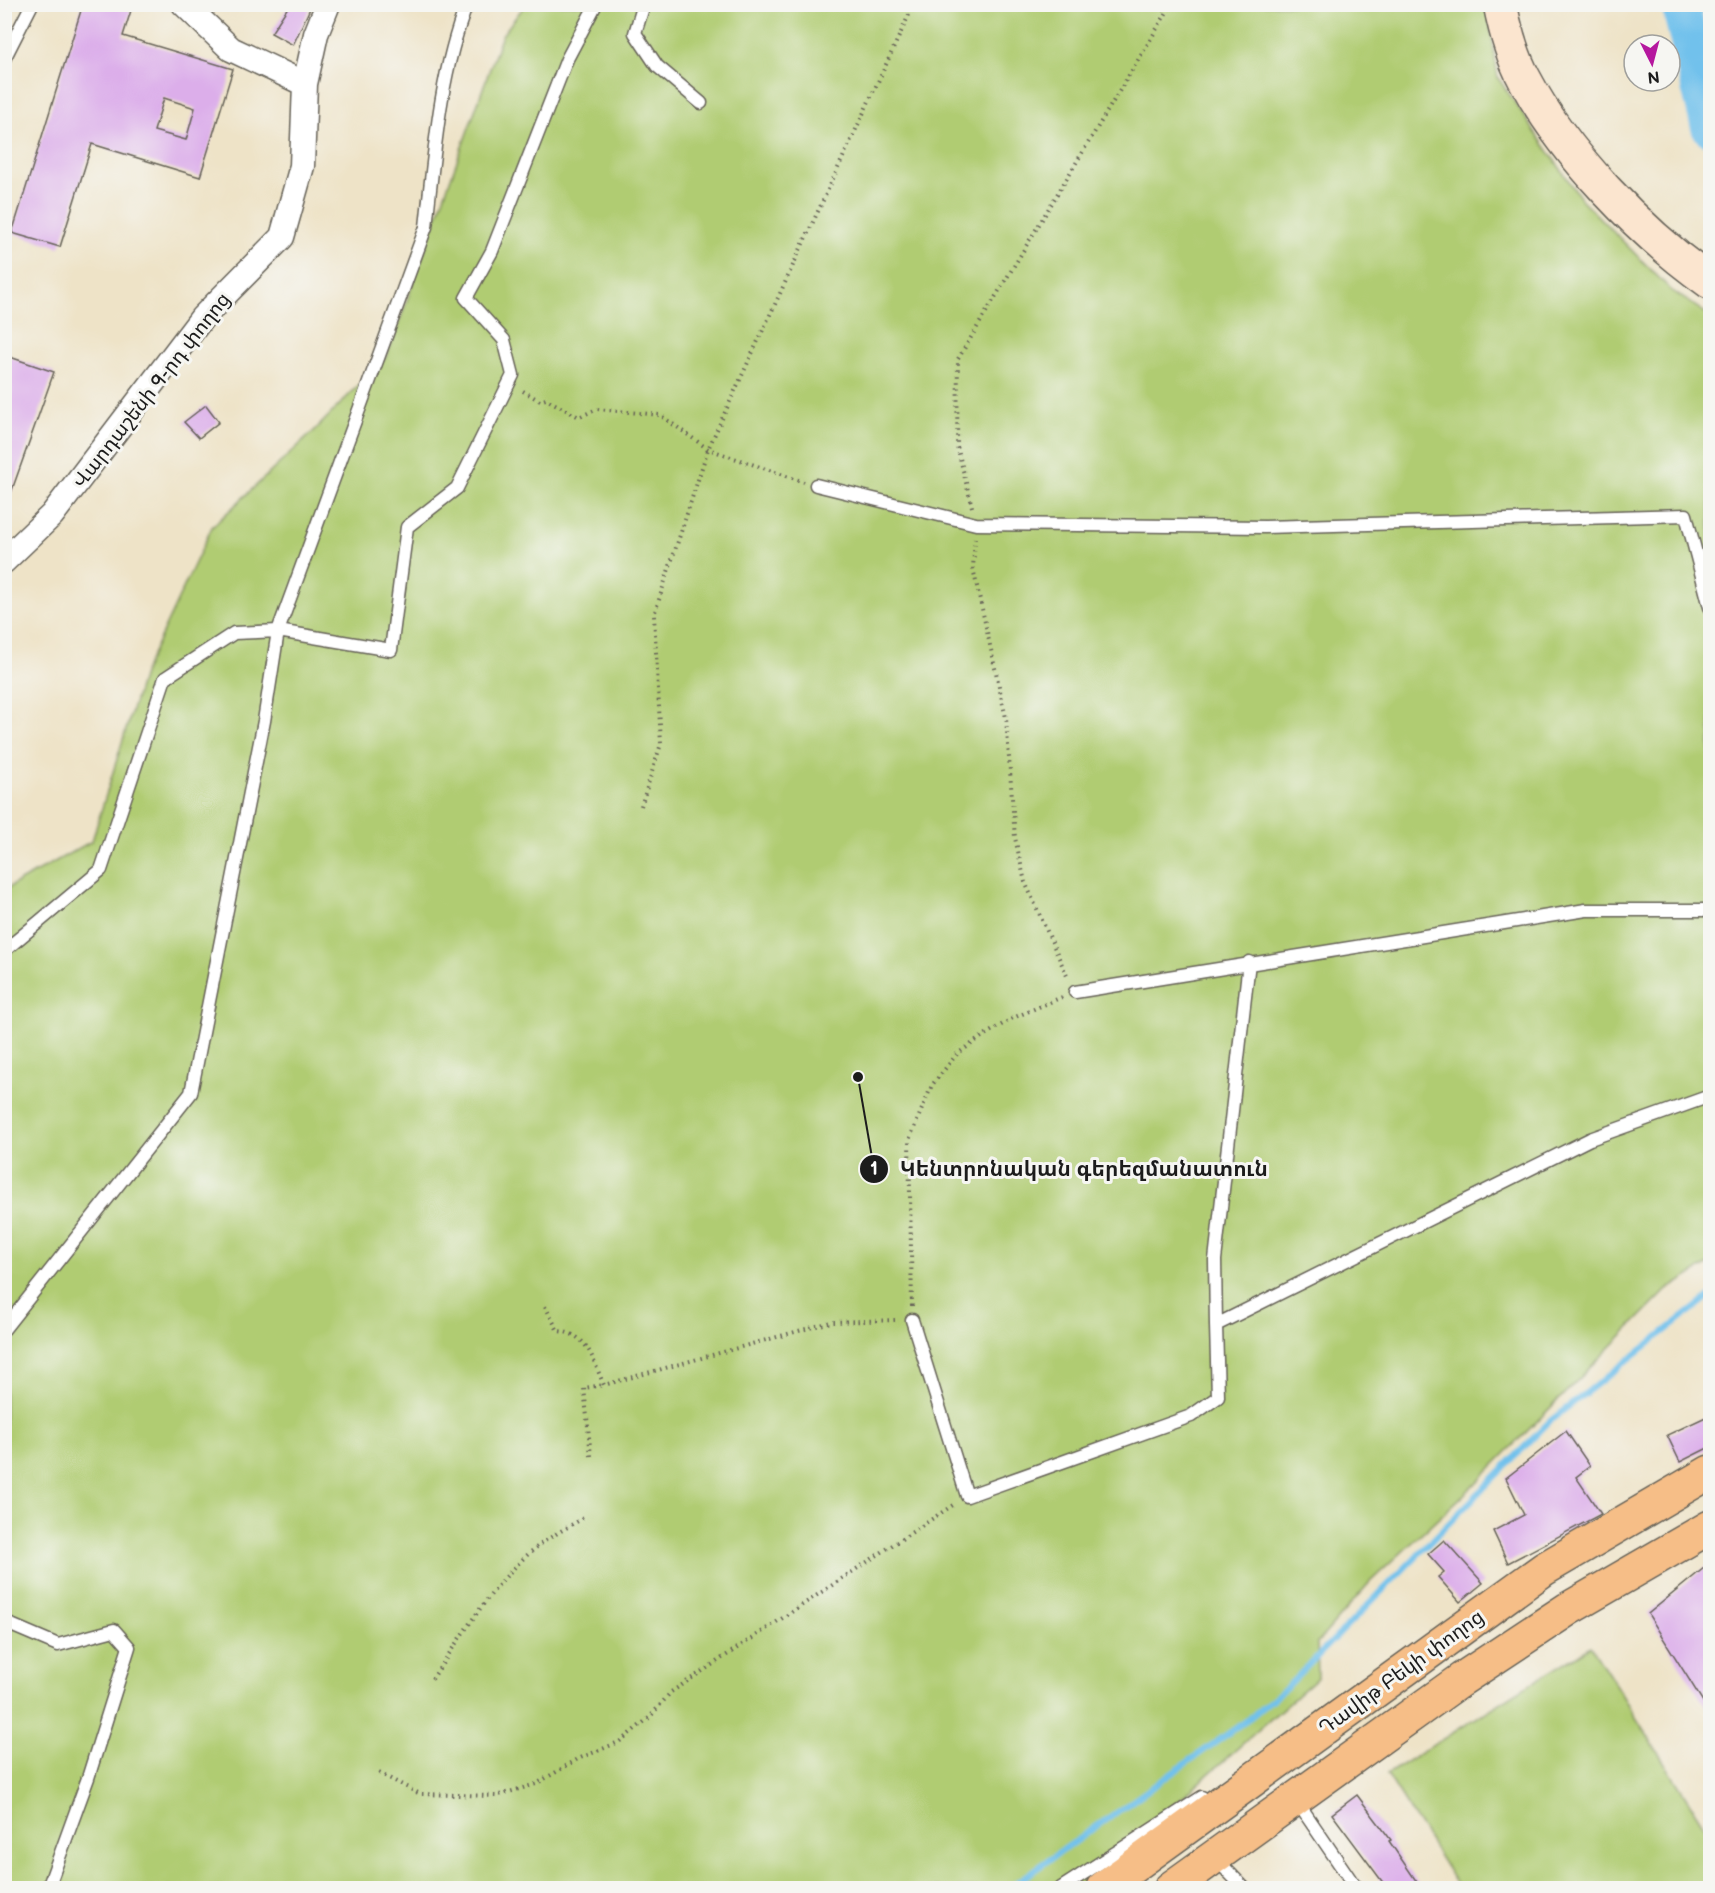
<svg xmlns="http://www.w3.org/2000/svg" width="1715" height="1893" viewBox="0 0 1715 1893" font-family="'Balsamiq Sans','Noto Sans Armenian',sans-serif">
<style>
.green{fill:#b0cc72;stroke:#667447;stroke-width:1.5}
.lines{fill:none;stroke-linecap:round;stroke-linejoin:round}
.stream{stroke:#71c1ec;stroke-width:6}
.river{stroke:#71c1ec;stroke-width:38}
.building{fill:#dcaeea;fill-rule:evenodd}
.service-casing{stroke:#666258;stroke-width:15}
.minor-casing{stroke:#666258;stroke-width:27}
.secondary-casing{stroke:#666258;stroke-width:36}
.primary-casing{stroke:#666258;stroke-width:36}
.path{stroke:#666258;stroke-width:4;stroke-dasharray:1.5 4.5;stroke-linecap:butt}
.service{stroke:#fff;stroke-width:12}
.minor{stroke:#fff;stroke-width:24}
.secondary{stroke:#fbe5cf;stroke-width:33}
.primary{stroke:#f6be87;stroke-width:33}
.labels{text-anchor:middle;stroke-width:6;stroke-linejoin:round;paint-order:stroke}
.street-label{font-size:20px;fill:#1c1c1c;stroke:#f6f6f2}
.leader{fill:none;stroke:#1c1c1c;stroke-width:2}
.callout-dot{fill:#1c1c1c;stroke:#f6f6f2;stroke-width:2}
.mark-label{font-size:18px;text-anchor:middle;font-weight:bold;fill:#fff}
.callout-label{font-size:21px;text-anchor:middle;font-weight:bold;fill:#1c1c1c;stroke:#f6f6f2;stroke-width:6;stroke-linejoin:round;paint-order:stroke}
</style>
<rect width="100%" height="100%" fill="#f6f6f2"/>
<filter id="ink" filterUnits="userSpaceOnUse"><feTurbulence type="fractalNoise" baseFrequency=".0167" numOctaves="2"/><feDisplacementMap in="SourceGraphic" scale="12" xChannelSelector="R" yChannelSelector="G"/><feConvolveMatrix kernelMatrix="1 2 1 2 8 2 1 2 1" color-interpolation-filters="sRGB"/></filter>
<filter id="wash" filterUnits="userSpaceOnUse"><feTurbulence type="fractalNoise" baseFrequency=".008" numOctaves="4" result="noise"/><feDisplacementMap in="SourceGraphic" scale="24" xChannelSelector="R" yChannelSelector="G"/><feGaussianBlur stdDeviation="1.35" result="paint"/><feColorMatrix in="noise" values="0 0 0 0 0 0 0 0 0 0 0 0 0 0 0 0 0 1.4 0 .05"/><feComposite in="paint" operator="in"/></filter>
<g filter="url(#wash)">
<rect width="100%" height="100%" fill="#eee3c7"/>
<path class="green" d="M525,5H1487L1498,78L1582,200L1671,290L1710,316V1263L1667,1290L1472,1487L1370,1582L1317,1643L1318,1677L1080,1888H5L4,890L92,841L143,674L212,527L315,430L387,356L502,35Z
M1591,1646L1710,1835V1888H1459L1387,1774Z"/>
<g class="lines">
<path class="stream" d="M1009,1888L1246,1721L1288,1686L1550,1421L1710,1296"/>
<path class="river" d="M1680,4L1710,127"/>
</g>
<g id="blocks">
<path class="building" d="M83,4H133L123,36L233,69L200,177L92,144L60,247L12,233ZM164,98L195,108L186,140L154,131Z
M290,4H312L293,45L271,33Z
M4,355L54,372L7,504L4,503Z
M206,405L219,422L199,438L184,422Z
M1710,1415V1447L1680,1462L1667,1435Z
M1566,1431L1590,1466L1576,1477L1601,1514L1508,1563L1493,1531L1524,1515L1506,1478Z
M1444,1540L1483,1583L1460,1602L1438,1577L1444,1572L1428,1554Z
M1710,1563V1713L1648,1614Z
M1357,1795L1391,1840L1389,1841L1421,1888H1387L1332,1814Z"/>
</g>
</g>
<g filter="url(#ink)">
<use href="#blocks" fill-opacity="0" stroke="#666258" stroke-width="1.5"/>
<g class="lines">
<defs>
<path id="service" d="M644,4L635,33L657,66L701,103
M4,59L32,4
M816,485L976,524L1265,527L1686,515L1710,607
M4,951L101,870L165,678L234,633L278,631L391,650L407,527L457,488L513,375L504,340L466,298L492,251L567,59L596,4
M1075,992L1586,910H1710
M912,1320L967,1496L1191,1416L1218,1397L1216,1325L1590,1139L1710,1096
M1216,1325L1215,1260L1249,962
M4,1329L191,1093L264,721L278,631L426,227C434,154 440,72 467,4
M4,1622L58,1645L114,1630L129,1647L88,1778L48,1888
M1296,1800L1356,1888
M1215,1858L1244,1888
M1061,1888L1202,1797"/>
<path id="minor" d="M184,4L231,49L305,84
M4,561L52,515L202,318L282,237L302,166L305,84L316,34L328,4"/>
<path id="secondary" d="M1500,4C1505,29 1512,56 1524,78C1564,154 1641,233 1710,282"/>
<path id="primary" d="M1103,1888L1544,1569L1710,1472
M1171,1888L1462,1679L1568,1609L1710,1527"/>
</defs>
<use href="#service" class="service-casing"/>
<use href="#minor" class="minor-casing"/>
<use href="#secondary" class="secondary-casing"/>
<use href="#primary" class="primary-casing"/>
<path class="path" d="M523,391L540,401L546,399L579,417L597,409L660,415L708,449L804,482
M972,507L957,446L958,359L1167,12L1153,4
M975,538L973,568L1006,718L1015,838L1025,882L1068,978
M641,806L661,744L654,615L708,449L914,4
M545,1306L558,1331C589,1334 592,1359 604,1385L831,1322L897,1320
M912,1306L909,1140L932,1085L957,1054L983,1036L1013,1018L1062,997
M591,1456L584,1388L604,1385
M432,1679C461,1637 487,1593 524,1558C542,1541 564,1529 585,1517
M379,1773L420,1794L496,1796L536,1784L578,1759L619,1742L649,1718L671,1692L956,1503"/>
<use href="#service" class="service"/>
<use href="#minor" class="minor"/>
<use href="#secondary" class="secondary"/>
<use href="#primary" class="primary"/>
</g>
</g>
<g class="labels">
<g class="street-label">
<text transform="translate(151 390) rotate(-52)" y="7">Վարդաշենի 9-րդ փողոց</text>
<text transform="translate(1401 1672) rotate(-36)" y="7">Դավիթ Բեկի փողոց</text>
</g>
</g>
<path class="leader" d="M858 1077L874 1169"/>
<g class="callout-dot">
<circle cx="858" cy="1077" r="6"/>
<circle cx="874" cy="1169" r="15"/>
</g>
<g class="mark-label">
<text x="874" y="1175">1</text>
</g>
<g class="callout-label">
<text x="1084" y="1176">Կենտրոնական գերեզմանատուն</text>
</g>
<rect width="1715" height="1893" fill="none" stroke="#f6f6f2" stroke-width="24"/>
<g transform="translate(1652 63) rotate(174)"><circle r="28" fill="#f6f6f2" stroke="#9f9f9c" stroke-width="1.5"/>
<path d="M0-4.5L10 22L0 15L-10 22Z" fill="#b5179e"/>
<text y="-9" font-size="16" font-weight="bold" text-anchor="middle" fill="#1c1c1c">N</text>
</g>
</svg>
